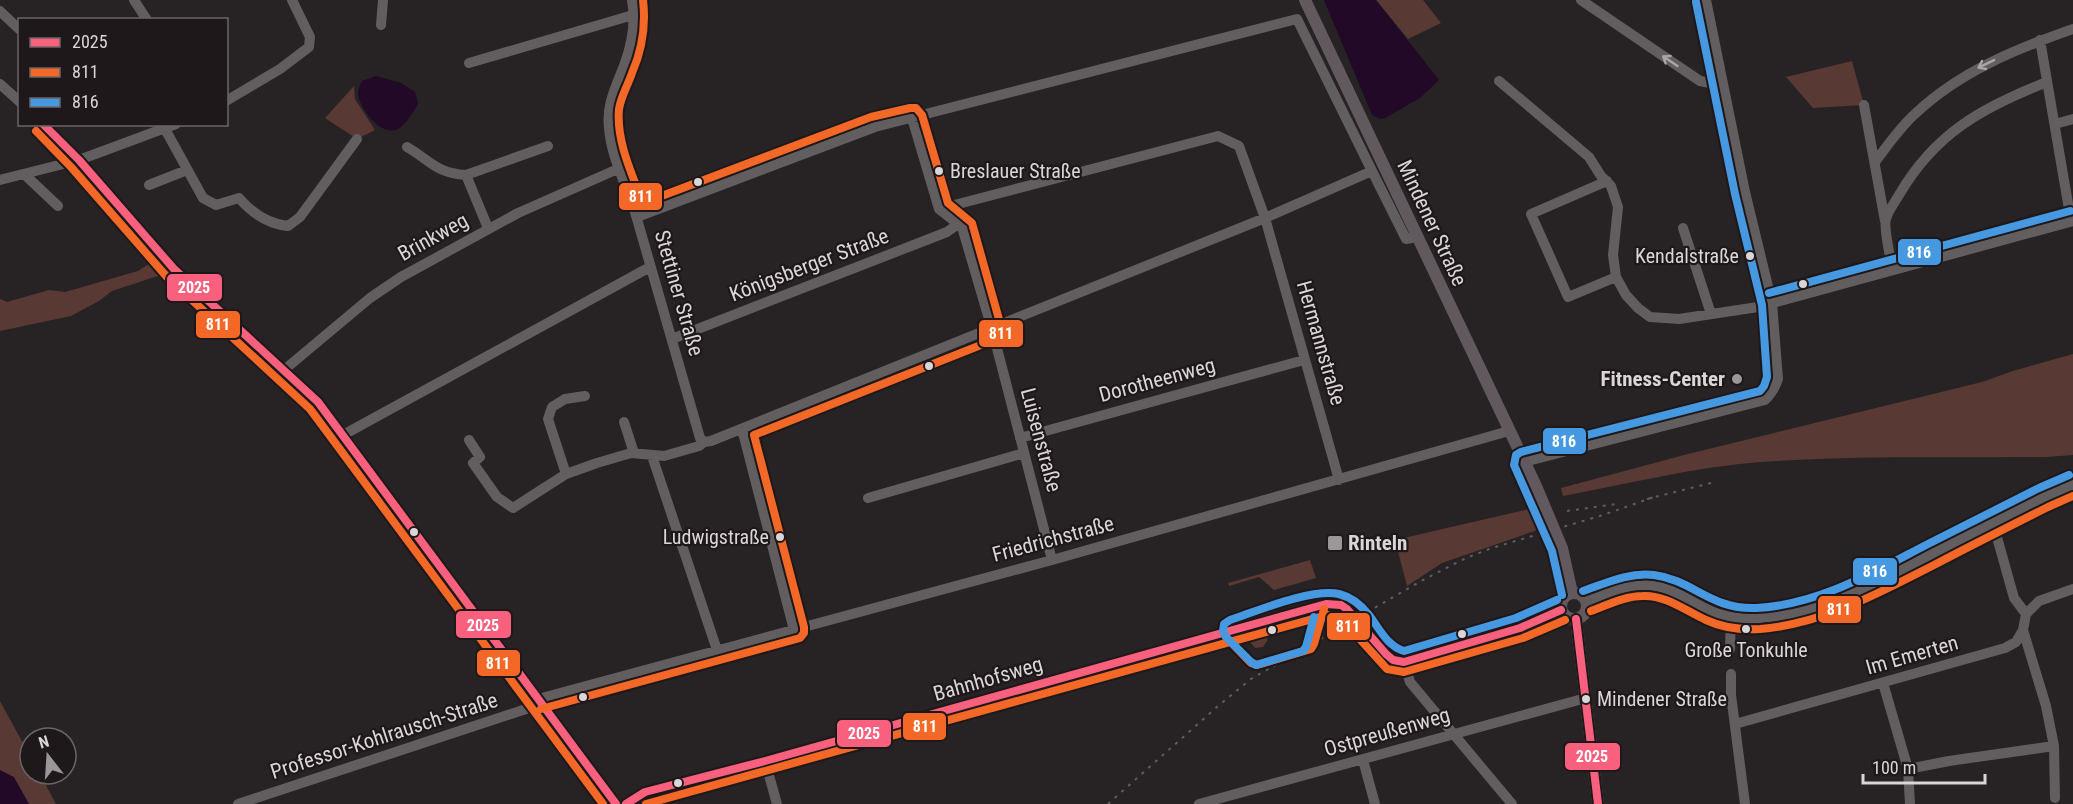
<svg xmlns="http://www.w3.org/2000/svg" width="2073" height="804" viewBox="0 0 2073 804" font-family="'Roboto Condensed',sans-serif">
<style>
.green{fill:#593933}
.water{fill:#220928}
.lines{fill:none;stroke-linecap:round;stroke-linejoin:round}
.minor{stroke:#625e60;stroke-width:10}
.major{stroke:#62595e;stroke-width:12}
.rail{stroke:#5f5d5e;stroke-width:2;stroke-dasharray:3 6;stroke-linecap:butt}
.bus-1-casing{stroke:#1f181a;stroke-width:12}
.bus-2-casing{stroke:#1f181a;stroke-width:12}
.bus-3-casing{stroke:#1f181a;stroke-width:12}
.bus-1{stroke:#f8607d;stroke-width:8}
.bus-2{stroke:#f36827;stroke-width:8}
.bus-3{stroke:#4699e1;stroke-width:8}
.oneway{stroke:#aaa5a7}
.bus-dot{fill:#dad5d7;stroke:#1f181a;stroke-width:2}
.poi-dot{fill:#9b9698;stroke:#1f181a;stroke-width:2}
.labels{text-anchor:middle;stroke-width:4.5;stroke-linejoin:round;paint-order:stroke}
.bus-label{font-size:20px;fill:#dad5d7;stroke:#1f181a;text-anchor:start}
.street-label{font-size:21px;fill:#dad5d7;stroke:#1f181a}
.poi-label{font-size:21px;font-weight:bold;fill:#dad5d7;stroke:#1f181a;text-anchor:end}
.line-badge{stroke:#1f181a;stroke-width:2}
.badge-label{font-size:16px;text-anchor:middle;font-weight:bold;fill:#fff}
</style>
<rect width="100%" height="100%" fill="#272224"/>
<path class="green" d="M1376,0H1423L1441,23L1408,39Z
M1852,61L1864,105L1813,108L1786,77Z
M354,86L355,99L375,130L357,139L325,118Z
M155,260L161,261L164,274L112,291L99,301L71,316L0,331V299L7,302L49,290L65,292L138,271Z
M2073,354V455L2047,457C1952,458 1855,455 1760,462C1694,467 1628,484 1563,496L1561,488L1688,454L1982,382L2013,371Z
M1538,507L1546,527L1442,563L1407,586L1395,540Z
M1310,560L1316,578L1274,590L1259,577L1229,586L1228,583Z
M1266,628L1269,630L1267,641L1263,647L1255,648L1250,642L1251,633Z
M0,701L30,756V774H40L56,804H0Z"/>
<path class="water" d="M1324,0H1376L1439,80L1420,98L1385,118L1380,119L1372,115Z
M376,76L401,83L415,92L418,104C413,112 408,121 401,127C384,141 360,110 358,94C358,89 360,85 362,81Z
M0,770L14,777L29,804H0Z"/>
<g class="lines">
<path class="minor" d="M134,0L147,20
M632,0C636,21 632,43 625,63C617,85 606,103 609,128C611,159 629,189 637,219C658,292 679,365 700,438L704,442
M1581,0L1700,81L1710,83L1722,81
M0,11L20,30
M381,25L383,0
M2040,40L2071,221
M469,63L633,15
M1499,81L1589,157L1601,176L1611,186L1618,207L1613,255L1616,277L1626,295L1638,308L1650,317L1679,319L1758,307L2073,221
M0,84L20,102
M226,101L280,69L309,47L310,37L292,0
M1864,105L1885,221
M912,118L939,209L962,227L992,329L1052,560
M43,124L79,160L174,269L318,402L616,804
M2055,124L2073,119
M165,129L203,198L216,205L239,198C252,213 268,224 288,226L300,217L357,139
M407,147C431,161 436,173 466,175L488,228
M1875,162C1888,145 1900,127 1916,113C1961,71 2016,49 2073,29
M24,174L58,206
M466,175L548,146
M0,180L79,160L176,124
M1607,181L1531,214L1568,297L1616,277
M149,185L187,170
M939,209L1218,136L1239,146L1265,218L1339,480
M637,217L875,127L1297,19L1372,171
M1683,228L1711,314
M1892,269C1891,258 1883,228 1886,219C1888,211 1895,202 1899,195C1935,133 1983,107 2047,82
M672,339L947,232L958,224
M284,370L370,298L401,277L518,213L620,168
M624,422L634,453
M742,429L794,630
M343,435L650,267
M1020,438L1304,360
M469,440L480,457L473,463L497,497L513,508L566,474L597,463L631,453L664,456L699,446L704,442L711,441L1265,218L1372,171L1406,239L1417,237
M652,456L717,650
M1524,462L1765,400C1772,393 1775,388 1778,379L1772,303L1745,192L1706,0
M566,474L548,419L552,407L565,399L585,396
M868,498L1024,453
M1993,523L2014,598L2026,614
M1587,601C1604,595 1624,585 1643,585C1668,584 1689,601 1711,611C1726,618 1743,619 1760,618C1821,614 1877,583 1930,555C1968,536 2006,516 2044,497L2073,485
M2023,630L2046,706L2054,746L2055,798
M1730,649L1731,617
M1404,662L1410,682L1512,804
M1731,674V695L1745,804
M1883,683L1908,769L1910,804
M538,699L1052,560L1509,431
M1735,724L2005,648L2016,642L2023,630L2026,614L2039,601L2073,589
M1363,760L1375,804
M765,761L777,804
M1908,769L1949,761L2054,746
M238,804L541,704
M626,804L645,792L765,761L1326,604L1341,605L1347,609L1386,654L1393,660L1404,662L1495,636L1520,628L1561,610
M1199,804L1586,698"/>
<path class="major" d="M1305,0L1536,486L1562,548L1572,593
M1561 606a13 13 0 1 1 26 0a13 13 0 1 1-26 0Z
M1576,619L1598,804"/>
<path class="rail" d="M1647,499L1711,483
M1567,511L1617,504
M1108,804L1218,706L1251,679L1423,580L1466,558L1492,548L1600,516L1654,497"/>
<defs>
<path id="bus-1" d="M43,124L79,160L174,269L318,402L616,804
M1576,619L1598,804
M626,804L645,792L765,761L1326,604L1341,605L1347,609L1386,654L1393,660L1404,662L1520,628L1561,610"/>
<path id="bus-2" d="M36,131L71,167L167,277L310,409L603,804
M1591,611C1607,605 1625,596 1643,596C1666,595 1686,611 1706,620C1723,628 1742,630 1760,629C1823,624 1879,593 1934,565C1972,545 2010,526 2048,507L2073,496
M1226,637L1251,663L1257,665L1311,649L1314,644L1324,609
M541,709L800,638L804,633V627L754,435L996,339L1000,336L1002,330L972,223L948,203L922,115L916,108H910L871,117L643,203C632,174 616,141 619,109C621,96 628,85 632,73C642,50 646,25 643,0
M646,804L1327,615L1340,617L1387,669L1404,672L1523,638L1565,620"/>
<path id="bus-3" d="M1769,293L2070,211
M1583,591C1606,583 1629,572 1654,575C1693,580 1711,610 1756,608C1818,605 1872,573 1926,545C1963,526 2001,507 2039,488L2069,475
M1562,595L1552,551L1514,465L1516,455L1521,452L1760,391L1764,386L1767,377L1762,305L1735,194L1696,2
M1314,617L1306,647L1303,651L1256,665L1251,662L1226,637L1223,631L1224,624L1230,620C1257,611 1312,588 1339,594C1351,597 1361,605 1369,615C1379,628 1387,646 1404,651L1516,618L1557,600"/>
</defs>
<use href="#bus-1" class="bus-1-casing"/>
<use href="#bus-2" class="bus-2-casing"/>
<use href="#bus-3" class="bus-3-casing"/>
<use href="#bus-1" class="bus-1"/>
<use href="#bus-2" class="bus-2"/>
<use href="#bus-3" class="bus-3"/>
</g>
<defs><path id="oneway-shaft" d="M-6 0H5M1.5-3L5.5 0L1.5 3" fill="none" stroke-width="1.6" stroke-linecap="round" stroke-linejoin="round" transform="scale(1.5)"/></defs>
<g class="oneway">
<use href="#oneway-shaft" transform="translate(1670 61) rotate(-146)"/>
<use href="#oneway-shaft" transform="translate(1986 64) rotate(154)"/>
</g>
<g class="bus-dot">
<circle cx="939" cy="171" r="5"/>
<circle cx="698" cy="182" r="5"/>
<circle cx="1750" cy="256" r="5"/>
<circle cx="1803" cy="284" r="5"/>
<circle cx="929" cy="366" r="5"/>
<circle cx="414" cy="532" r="5"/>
<circle cx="780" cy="537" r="5"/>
<circle cx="1746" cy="629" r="5"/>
<circle cx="1272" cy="630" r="5"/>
<circle cx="1462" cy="634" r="5"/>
<circle cx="583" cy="697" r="5"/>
<circle cx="1586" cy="699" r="5"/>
<circle cx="678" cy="783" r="5"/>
</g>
<g class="poi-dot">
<circle cx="1737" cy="379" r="6"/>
<rect x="1327" y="535" width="16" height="16" rx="3"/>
</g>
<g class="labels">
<g class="bus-label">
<text x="950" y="178">Breslauer Straße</text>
<text x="1739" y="263" text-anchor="end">Kendalstraße</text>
<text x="769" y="544" text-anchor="end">Ludwigstraße</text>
<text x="1746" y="657" text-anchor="middle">Große Tonkuhle</text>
<text x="1597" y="706">Mindener Straße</text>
</g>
<g class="street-label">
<text transform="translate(1432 223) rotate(65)" y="7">Mindener Straße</text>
<text transform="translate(433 237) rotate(-29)" y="7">Brinkweg</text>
<text transform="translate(809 265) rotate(-21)" y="7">Königsberger Straße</text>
<text transform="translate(679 293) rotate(74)" y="7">Stettiner Straße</text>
<text transform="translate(1321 343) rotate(74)" y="7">Hermannstraße</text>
<text transform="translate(1157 380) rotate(-15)" y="7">Dorotheenweg</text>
<text transform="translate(1041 440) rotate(75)" y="7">Luisenstraße</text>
<text transform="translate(1053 539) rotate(-15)" y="7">Friedrichstraße</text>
<text transform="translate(1912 655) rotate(-16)" y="7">Im Emerten</text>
<text transform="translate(988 679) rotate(-16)" y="7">Bahnhofsweg</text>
<text transform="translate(1387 732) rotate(-16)" y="7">Ostpreußenweg</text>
<text transform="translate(384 736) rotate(-18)" y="7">Professor-Kohlrausch-Straße</text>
</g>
<g class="poi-label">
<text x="1725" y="386">Fitness-Center</text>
<text x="1348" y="550" text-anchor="start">Rinteln</text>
</g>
</g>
<g class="line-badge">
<rect x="618" y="182" width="45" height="29" rx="6" fill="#f36827"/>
<rect x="1897" y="238" width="45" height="28" rx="6" fill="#4699e1"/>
<rect x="166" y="273" width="57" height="29" rx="6" fill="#f8607d"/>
<rect x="195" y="310" width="46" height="29" rx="6" fill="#f36827"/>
<rect x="978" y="319" width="46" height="29" rx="6" fill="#f36827"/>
<rect x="1542" y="427" width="45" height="28" rx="6" fill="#4699e1"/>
<rect x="1852" y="557" width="46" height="29" rx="6" fill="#4699e1"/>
<rect x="1817" y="595" width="45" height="29" rx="6" fill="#f36827"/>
<rect x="455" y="610" width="57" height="29" rx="6" fill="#f8607d"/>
<rect x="1326" y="612" width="45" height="29" rx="6" fill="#f36827"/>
<rect x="476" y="649" width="45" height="28" rx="6" fill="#f36827"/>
<rect x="902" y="712" width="45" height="29" rx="6" fill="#f36827"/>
<rect x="836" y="719" width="56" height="29" rx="6" fill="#f8607d"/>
<rect x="1564" y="742" width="57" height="29" rx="6" fill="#f8607d"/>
</g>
<g class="badge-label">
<text x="641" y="202">811</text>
<text x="1919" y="258">816</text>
<text x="194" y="293">2025</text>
<text x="218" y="330">811</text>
<text x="1001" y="339">811</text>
<text x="1564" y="447">816</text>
<text x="1875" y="577">816</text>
<text x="1839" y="615">811</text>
<text x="483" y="631">2025</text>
<text x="1348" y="632">811</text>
<text x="498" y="669">811</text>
<text x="925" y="732">811</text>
<text x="864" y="739">2025</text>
<text x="1592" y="762">2025</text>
</g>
<rect x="18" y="18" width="210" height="108" fill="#1f181a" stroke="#6a6466" stroke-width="1.5"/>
<rect x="30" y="38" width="30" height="9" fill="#f8607d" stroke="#6a6466" stroke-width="1.5"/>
<text x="72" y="48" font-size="18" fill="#dad5d7">2025</text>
<rect x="30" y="68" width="30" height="9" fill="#f36827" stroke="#6a6466" stroke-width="1.5"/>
<text x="72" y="78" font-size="18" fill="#dad5d7">811</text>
<rect x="30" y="98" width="30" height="9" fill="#4699e1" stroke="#6a6466" stroke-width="1.5"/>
<text x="72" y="108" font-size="18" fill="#dad5d7">816</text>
<g transform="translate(48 756) rotate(343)"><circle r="28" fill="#1f181a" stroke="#6a6466" stroke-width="1.5"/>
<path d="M0-4.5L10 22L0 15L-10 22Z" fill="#9b9698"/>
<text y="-9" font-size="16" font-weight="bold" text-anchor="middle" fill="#dad5d7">N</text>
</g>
<path d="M1863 774v9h122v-9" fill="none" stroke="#dad5d7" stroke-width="3"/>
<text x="1872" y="774" font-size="18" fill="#dad5d7" stroke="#1f181a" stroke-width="4.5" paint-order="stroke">100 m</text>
</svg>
